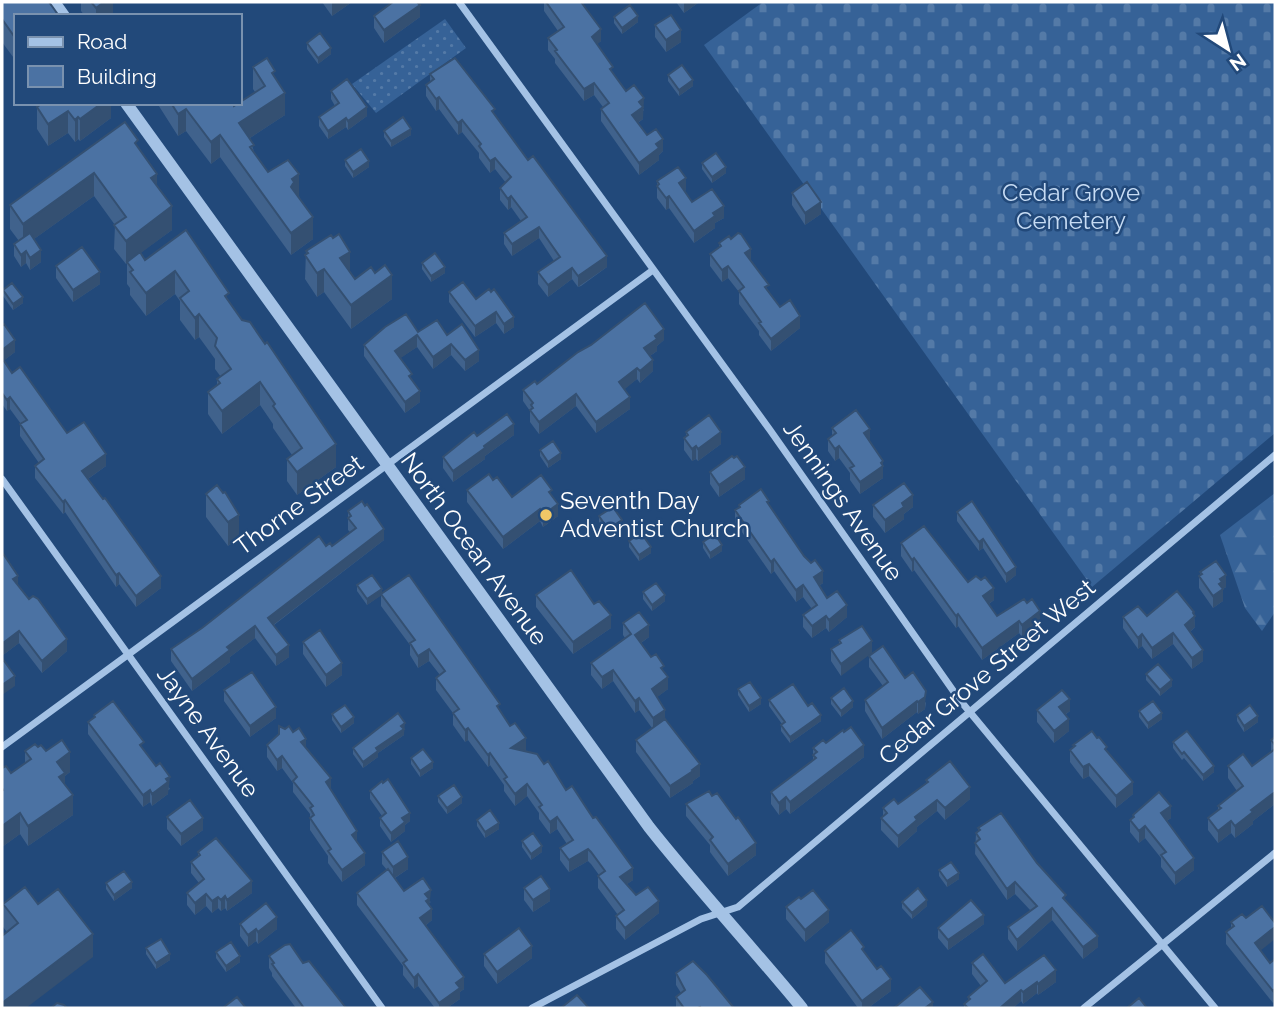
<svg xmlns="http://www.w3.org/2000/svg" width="1277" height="1010" viewBox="0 0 1277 1010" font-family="Raleway,sans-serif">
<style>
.grass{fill:url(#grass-dots)}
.forest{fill:url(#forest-firs)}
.cemetery{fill:url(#cemetery-stones)}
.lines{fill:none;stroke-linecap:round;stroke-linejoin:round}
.minor{stroke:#a4c2e5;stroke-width:7}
.tertiary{stroke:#a4c2e5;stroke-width:12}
.wall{fill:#40628c}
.shaded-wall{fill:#345072}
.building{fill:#4b72a3;stroke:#345072;stroke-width:2}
.poi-dot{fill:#f0c867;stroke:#22497a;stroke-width:2.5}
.labels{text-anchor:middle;stroke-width:5;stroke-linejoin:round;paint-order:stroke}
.park-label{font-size:24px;fill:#c7dcf4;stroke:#22497a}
.poi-label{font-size:24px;fill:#fff;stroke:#22497a;text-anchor:start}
.street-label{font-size:24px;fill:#fff;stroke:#22497a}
</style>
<defs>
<pattern id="grass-dots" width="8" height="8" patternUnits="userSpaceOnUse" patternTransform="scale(1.75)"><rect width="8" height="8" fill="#366297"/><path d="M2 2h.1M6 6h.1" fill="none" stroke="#547aa7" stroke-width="1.8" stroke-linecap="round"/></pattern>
<pattern id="forest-firs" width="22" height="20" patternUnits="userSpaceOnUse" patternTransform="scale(1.75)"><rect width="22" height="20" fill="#366297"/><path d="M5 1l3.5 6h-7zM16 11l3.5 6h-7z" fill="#547aa7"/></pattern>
<pattern id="cemetery-stones" width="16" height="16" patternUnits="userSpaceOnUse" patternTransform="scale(1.75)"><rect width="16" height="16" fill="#366297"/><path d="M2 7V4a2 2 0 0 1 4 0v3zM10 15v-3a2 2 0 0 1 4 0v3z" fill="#547aa7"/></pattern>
</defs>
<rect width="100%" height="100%" fill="#22497a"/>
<path class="grass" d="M445,19L466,48L376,113L352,84Z"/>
<path class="forest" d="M1275,493V612L1262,631L1245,608L1220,535Z"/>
<path class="cemetery" d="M763,2H1275V433L1092,587L704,45Z"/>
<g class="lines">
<path class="minor" d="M459,2L770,430L959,699L1215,1008
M2,479L382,1008
M2,747L653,270
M532,1008L701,919L738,907L1275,455
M1084,1008L1275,853"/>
<path class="tertiary" d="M54,2L64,16
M126,103L649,827C698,889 752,947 802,1008"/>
</g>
<path class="wall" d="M2,2L16,16V61L2,42Z
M81,2H113V14L110,16H85L81,11Z
M322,2H352L332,16Z
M544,2H584L583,4L601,41L597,44L613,73L626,91L644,110L643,111V119L638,123L647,135L663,151L659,155V160L639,175L601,121V109L603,107L594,95L584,101L555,63V59L548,50V38L558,31L544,11Z
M676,2H698V3L684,13Z
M374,16L420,17L384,43L374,28Z
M614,17L638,22L622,34L614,23Z
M655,25L681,42L666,52L655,37Z
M307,43L331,54L318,64L307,49Z
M253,67L275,77L285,115L250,138L254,152L268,172L299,196L313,239L291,255L220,157L211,164L186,131L178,136L157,103H233L234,106L255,92L253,89Z
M430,74L495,115L607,267L581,286L578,287L572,279L548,297L538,284V272L554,261L539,238L512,256L504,244V233L521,221L511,207L508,210L500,200V188L506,183L495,169L490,173L479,158V153L462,132L458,135L439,109L436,111L426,96V85L430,82Z
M668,75L693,86L679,96L668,81Z
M331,91L367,116L348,130L346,127L328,139L319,126V117L335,106L331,99Z
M34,103H111V118L80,141L78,139L75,142L68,133L48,146L37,129V107Z
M384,131L411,135L391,147L384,137Z
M138,147L157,187L172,230L140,253L145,260L186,230L229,301L336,467L297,495L287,481V459L292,455L273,428V424L260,405L222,434L208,414V392L217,385V379L221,377L215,369V359L199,337L195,340L180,320V301L175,294L146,316L130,295V288L127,284V263L126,264L114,249L115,225L94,196L34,239L41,262L30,270L26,263L21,267L14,256V244L19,241L10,229V205Z
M345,160L369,167L353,178L345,166Z
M702,163L726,173L712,183L702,169Z
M657,181L686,190L684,191L692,202L724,218L715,223V228L694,243L669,208L666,210L657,198Z
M792,193L821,214L805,225L792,205Z
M719,243L751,261L769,292L780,307L800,328L771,351L759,335V331L739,304V292L728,278L722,282L710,266V254L719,248Z
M306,251L350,273L355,279L375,273L392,299L351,329L324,292L317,297L305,279Z
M422,263L445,273L431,282L422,269Z
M56,266L100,284L73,302L56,278Z
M3,290L23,303L13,310L3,296Z
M449,292L476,299L491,292L514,327L504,334L496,323L475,337L449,302Z
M2,326L15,352L3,361L12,373L67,433L106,466L88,479L161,588L136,607L119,584L116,587L65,512L63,514L35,478V466L39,463L20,436V424H21L10,409L7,411L2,404Z
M418,332L447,335L479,361L465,371L451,355L433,369L417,347L400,358L412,380L420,402L405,413L364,356V345Z
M664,340L657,346V351L650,356L653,371L640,383L637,379L624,389L630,409L596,433L576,406L539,434L530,422V411L523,401V390L537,384Z
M832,428L870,441L883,461V478L860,494L850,480V473L839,458L835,461L828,451V439L832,436Z
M686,432L721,444L698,461L696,459L692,461L684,450V438L686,437Z
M514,435L485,456V459L453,482L443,468V457L477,436Z
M540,450L561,459L548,468L540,456Z
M734,458L745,479L719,497L710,484V472Z
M493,480L512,497L552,496L558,516L543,527L540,521L503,549L467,502V490Z
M206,494L239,538L228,546L206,517Z
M739,505L769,506L823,583L819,586L827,598L847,617L829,632L826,628L812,638L803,627V615L812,609L803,597L796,602L774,571L771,574L735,522V510L739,508Z
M873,505L913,507L904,514V519L885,533L873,517Z
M348,511L384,540L274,625L289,657L276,666L255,638L230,657V662L192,691L171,661V649L326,546H332L350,532L348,530Z
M957,512L1016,575L1006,583L983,548L979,551L957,521Z
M599,516L622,526L608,536L599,522Z
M629,541L651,553L639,561L629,547Z
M703,542L722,551L710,559L703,548Z
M901,543L968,582L994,600L989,604L997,616L1040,623L1022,637L1019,633L982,660L958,626L956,628L914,570L912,572L901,556Z
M2,552L18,585L67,651L42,673L19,643L3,655L2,653Z
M1200,572L1226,587L1223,589V601L1213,608L1199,588V576L1200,575Z
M357,585L382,593L500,712L526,750L524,751L566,790L633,880L627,884L636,895L659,913L625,940L616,929V916L618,915L598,888V876L599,875L591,864L588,861L569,872L560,860V848L567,844L557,829L550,834L539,819V813L527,796L515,806L504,791V785L490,765L488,767L468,740L465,742L453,725V713L436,690V678L440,675L429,661L418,668L410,655V645L381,606V595L367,605L357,591Z
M643,592L665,601L652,611L643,599Z
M536,595L594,604L611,628L573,654L536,607Z
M1194,615L1195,627L1190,632L1203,661L1192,669L1173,644L1152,659L1142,646L1138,649L1123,628V617Z
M623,623L649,637L641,643L651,657L664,671L668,689L657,697L665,719L700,776L693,781V783L670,798L636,752V740L652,728L639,710L635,713L613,681L602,689L591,675V663L625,638L623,635Z
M862,626L841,676L831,661V649L839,644V640Z
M303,642L342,675L326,687L303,654Z
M869,656L905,678L926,703L925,709L918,714L917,712L882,739L865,711V700L883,686L869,667Z
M1146,674L1172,686L1160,696L1146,680Z
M738,689L761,704L749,712L738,695Z
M224,690L276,718L250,737L224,701Z
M831,698L853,707L841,717L831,704Z
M769,700L808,706L821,721L790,743L781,731V725L782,724L769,706Z
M1037,710L1070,711L1065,715L1069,731L1054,743L1037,722Z
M1139,711L1162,719L1148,729L1139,717Z
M332,714L354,723L341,733L332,720Z
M94,715L144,750L170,789L168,790V794L152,806L150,802L143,807L88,734V722L94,718Z
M1237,715L1258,722L1244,732L1237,721Z
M405,729L404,730V735L378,753V757L363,768L353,754V748Z
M1275,737V804L1253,821V824L1235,838L1231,833L1218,843L1208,830V818L1218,810V806L1237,791L1228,778V766H1252L1271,752V740Z
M1173,742L1214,772L1203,781L1184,758L1182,760L1173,748Z
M826,743L864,757L790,814L786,809L779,815L771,804V792L813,760V748Z
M267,745L306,749L331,789L357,842L365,865L342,882L328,863V856L310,830V814L293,792V783L282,768L277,771L267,757Z
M1073,745L1107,751L1133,794L1116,808L1089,776L1083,779L1070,762V750L1073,748Z
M38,747L46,751L70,772L65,776V784L73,815L28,846L20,834L2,847V768L11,773L25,763V751Z
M411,758L433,768L420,777L411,764Z
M926,780L970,799L945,820L937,811L917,827V831L898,848L881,830V818L883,816V808L898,804L926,784Z
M370,791L410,821L405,825V831L391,842L380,826V818L382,816L370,799Z
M438,796L462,803L447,814L438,802Z
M686,804L756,855L728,876L710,852V845L686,816Z
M1133,815L1171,818L1167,821L1194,870L1175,885L1161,867V858L1145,838L1139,843L1130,832V820L1133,818Z
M167,817L203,830L181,846L167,829Z
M477,820L499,829L485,838L477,826Z
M978,828L1037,863L1066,901L1098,947L1083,959L1052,920L1017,951L1008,939V927L1031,911L1015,894L1007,900L975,854L976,833L978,832Z
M522,841L542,852L531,860L522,847Z
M198,852L252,893L227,911L225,908L221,911L218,908L212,913L206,906L195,915L187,905V893L199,883L191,873V862L198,857Z
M382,852L408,869L395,878L404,891L431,902L429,903V906L432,920L425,926L464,989L460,992V999L447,1008H435L418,986L414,989L403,975V966L357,905V893L387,870L382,864Z
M939,870L959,879L947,887L939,876Z
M106,883L132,888L114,901L106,889Z
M524,888L550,901L533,912L524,900Z
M902,902L927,906L912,919L902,908Z
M3,904H38L93,957L7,932L3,927Z
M786,907L829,922L805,942L786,919Z
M1231,922L1260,951L1270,963L1275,959L1273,1003L1226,944V932L1231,928Z
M240,924L277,929L258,944L256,941L248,947L240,936Z
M984,924L948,950L938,938V928Z
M146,948L170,960L156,969L146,954Z
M825,951L864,952L891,991L868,1008H858L825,963Z
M216,952L240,962L226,972L216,958Z
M484,954L532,958L497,984L484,966Z
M269,956L303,963L346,1008H296L272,976V973L269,968Z
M972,963L1005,983L1056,982L1038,995L1037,993L1023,1004L1021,1001L1013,1008H964V1004L968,1001V997L981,986L972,974Z
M676,973L734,1008H676V997L681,993L676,985Z"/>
<path class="shaded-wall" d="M104,2H113V14L110,16H96V8Z
M332,2H352L332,16Z
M684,2H698V3L684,13Z
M420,5V17L384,43V30Z
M638,16V22L622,34V28Z
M601,29V41L592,49V37Z
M681,30V42L666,52V40Z
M331,48V54L318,64V58Z
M693,80V86L679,96V90Z
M594,83V95L584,101V89Z
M285,93V115L239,145V123Z
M439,97V109L436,111V99Z
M644,98L643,119L632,127V115L639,102Z
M102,103H111V118L80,141V119Z
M367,107V116L348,130V121Z
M186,109V131L178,136V114Z
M68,111V133L48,146V124Z
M78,117V139L75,142V120Z
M346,118V127L328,139V131Z
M462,120V132L458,135V123Z
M411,129V135L391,147V141Z
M220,135V157L211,164V142Z
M663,139V151L659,155V160L639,175V163L656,144Z
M495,158V169L490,173V161Z
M369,161V167L353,178V172Z
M726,167V173L712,183V177Z
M94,173V196L23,247V224Z
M157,174V197L151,178Z
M299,174V196L294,199L291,187L292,179Z
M686,178V190L679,195V183Z
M511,196V207L508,210V199Z
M669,196V208L666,210V198Z
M821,202V214L805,225V213Z
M172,206V230L126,264V241Z
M724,206V218L715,223V228L694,243V231L713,213Z
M313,217V239L291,255V233Z
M539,227V238L512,256V244Z
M751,249V261L745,253Z
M41,250V262L30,270V258Z
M26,251V263L21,267V255Z
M350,252V275L340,258Z
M607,256V267L578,287V276Z
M728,266V278L722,282V270Z
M445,267V273L431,282V276Z
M572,268V279L548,297V285Z
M324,269V292L317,297V273Z
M175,271V294L146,316V293Z
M100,272V284L73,302V290Z
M392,275V299L351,329V305Z
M23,297V303L13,310V304Z
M496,312V323L475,337V326Z
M199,314V337L195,340V318Z
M800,316V328L771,351V339Z
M514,317V327L504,334V324Z
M664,329V340L657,346V351L644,360V348L655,336Z
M417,335V347L395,362V351Z
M15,340V352L2,362V350Z
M451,344V355L433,369V357Z
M479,350V361L465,371V360Z
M653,360V371L640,383V371Z
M637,368V379L619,394V382Z
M260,382V405L222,434V411Z
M420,391V402L405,413V402Z
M576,394V406L539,434V422Z
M10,397V409L7,411V400Z
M630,397V409L596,433V422Z
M514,424V435L485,456V459L453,482V471L484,446Z
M870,429V441L864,445V433Z
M721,432V444L698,461V449Z
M336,444V467L297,495V472Z
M696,446V459L692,461V449Z
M839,446V458L835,461V449Z
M561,453V459L548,468V462Z
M106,454V466L82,483V471Z
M883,461V478L860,494V482Z
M745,467V479L719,497V485Z
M913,495V507L904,514V519L885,533V520L902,503Z
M65,500V512L63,514V502Z
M558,504V516L543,527V515Z
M540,509V521L503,549V537Z
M239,515V538L228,546V522Z
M622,520V526L608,536V529Z
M384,529V540L268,629V618Z
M983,539V548L979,551V542Z
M722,545V551L710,559V553Z
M651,547V553L639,561V555Z
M914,558V570L912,572V560Z
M774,559V571L771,574V562Z
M1016,567V575L1006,583V574Z
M823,571V583L814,589V577Z
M119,573V584L116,587V575Z
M1226,575V587L1223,589V601L1213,608V596L1220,579Z
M18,576V587L13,579Z
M161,576V588L136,607V596Z
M803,585V597L796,602V590Z
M994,588V600L983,608V596Z
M382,589V595L367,605V599Z
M665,595V601L652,611V605Z
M847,605V617L829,632V620Z
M1040,611V623L1022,637V625Z
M1194,612L1195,627L1185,636V625Z
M958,614V626L956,628V616Z
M611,615V628L573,654V642Z
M826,616V628L812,638V626Z
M1019,621V633L982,660V648Z
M649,625V637L635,647V635Z
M255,626V638L230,657V662L192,691V679L227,647Z
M19,631V643L3,655V643Z
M1173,633V644L1152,659V648Z
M1142,634V646L1138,649V638Z
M67,639V651L42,673V661Z
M872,641V653L841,676V664Z
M289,645V657L276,666V655Z
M429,649V661L418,668V656Z
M1203,650V661L1192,669V658Z
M342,663V675L326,687V675Z
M613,670V681L602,689V677Z
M15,676V686L2,695V685Z
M668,677V689L652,701V689Z
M1172,680V686L1160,696V690Z
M926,691L925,709L918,714V702Z
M639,698V710L635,713V701Z
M761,698V704L749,712V706Z
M1070,699V711L1059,719V707Z
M853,701V707L841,717V711Z
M917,701V712L882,739V728Z
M276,707V718L250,737V726Z
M665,710V721L653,730V718Z
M1162,713V719L1148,729V723Z
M821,715V721L790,743V737Z
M1258,716V722L1244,732V726Z
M354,717V723L341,733V727Z
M1069,719V731L1054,743V731Z
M405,723L404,735L378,753V757L363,768V762L376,748Z
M468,728V740L465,742V730Z
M526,738V750L511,760V748Z
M306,739V750L301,742Z
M864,745V757L790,814V802Z
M70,752V772L65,776V793L59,797L57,762Z
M490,753V765L488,767V755Z
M282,756V768L277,771V760Z
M433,762V768L420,777V771Z
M700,764V776L693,781V783L670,798V786Z
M1089,764V776L1083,779V767Z
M1214,766V772L1203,781V775Z
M170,777L168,794L152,806V794Z
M331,778V790L326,782Z
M1133,782V794L1116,808V796Z
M527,784V796L515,806V794Z
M970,787V799L945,820V808Z
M150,790V802L143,807V795Z
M1275,792V804L1253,821V824L1235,838V826L1251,810Z
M73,795V815L28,846V826Z
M462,797V803L447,814V808Z
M786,797V809L779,815V803Z
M937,800V811L917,827V831L898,848V836L915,817Z
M1171,806V818L1161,825V813Z
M20,813V834L2,847V826Z
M410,813V821L405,825V831L391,842V833L402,818Z
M557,817V829L550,834V822Z
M203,818V830L181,846V834Z
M1231,821V833L1218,843V831Z
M499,823V829L485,838V832Z
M1145,826V838L1139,843V831Z
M357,831V842L352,835Z
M756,843V855L728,876V864Z
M542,846V852L531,860V854Z
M588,849V861L569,872V860Z
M365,853V865L342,882V870Z
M408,857V869L393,879V867Z
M1194,858V870L1175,885V873Z
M633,868V880L620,889V877Z
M959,873V879L947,887V881Z
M252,881V893L227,911V900Z
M132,882V888L114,901V895Z
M1015,882V894L1007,900V889Z
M550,889V901L533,912V900Z
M431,890L429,910L426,913L425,894Z
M206,894V906L195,915V903Z
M225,896V908L221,911V900Z
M218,897V908L212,913V901Z
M927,900V906L912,919V913Z
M659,901V913L625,940V928Z
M1052,908V920L1017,951V940Z
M432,909V920L420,930V918Z
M829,910V922L805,942V930Z
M984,915V924L948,950V940Z
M277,917V929L258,944V932Z
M1275,927V939L1255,955V943Z
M256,929V941L248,947V935Z
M93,934V957L26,1008H2V1003Z
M1098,936V947L1083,959V947Z
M532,946V958L497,984V972Z
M170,954V960L156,969V963Z
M240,956V962L226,972V966Z
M1056,970V982L1038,995V984Z
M418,974V986L414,989V978Z
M464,977V989L460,992V999L447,1008H439V1003L456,983Z
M891,979V991L868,1008H862V1001Z
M1037,982V993L1023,1004V992Z
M1275,989V1001L1273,1003V991Z
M1021,990V1001L1013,1008H1000Z
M933,1002V1008H925Z"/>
<path class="building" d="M2,2H49L59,16H16V39L2,19Z
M91,2H104L96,8Z
M393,2H417L420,5L384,30L374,16Z
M546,2H581L601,29L592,37L613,67L610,69L626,91L634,85L644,98L639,102L643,107L632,115L647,135L656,129L663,139L656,144L659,148L639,163L601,109L609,103L594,83L584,89L555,51L557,50L548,38L564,27Z
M630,5L638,16L622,28L614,17Z
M671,15L681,30L666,40L655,25Z
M320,33L331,48L318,58L307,43Z
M267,58L275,71L272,73L285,93L239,123L254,145L250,147L268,172L288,160L299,174L292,179L294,182L291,187L313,217L291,233L220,135L211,142L186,109L178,114L171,103H233L234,106L265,86L253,67Z
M455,58L495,109L492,111L528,160L533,156L607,256L581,274L578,276L572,268L548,285L538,272L560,257L539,227L512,244L504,233L527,217L511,196L508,199L500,188L511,177L495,158L490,161L479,146L481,144L462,120L458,123L439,97L436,99L426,85L434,79L430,74Z
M682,65L693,80L679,90L668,75Z
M347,79L367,107L348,121L346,118L328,131L319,117L339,103L331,91Z
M43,103H102L80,119L78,117L75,120L68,111L48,124L37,107Z
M403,117L411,129L391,141L384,131Z
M125,122L138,140L135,143L157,174L151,178L172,206L126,241L114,225L126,217L94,173L23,224L10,205Z
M361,149L369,161L353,172L345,160Z
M716,153L726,167L712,177L702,163Z
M678,167L686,178L679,183L692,202L712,189L724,206L713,213L715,216L694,231L669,196L666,198L657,186L659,184L657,181Z
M807,182L821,202L805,213L792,193Z
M186,230L229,293L225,296L242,320L250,322L265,344L267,342L336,444L297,472L287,459L302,448L273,406L275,404L260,382L222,411L208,392L220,383L217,379L231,369L215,346L217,338L199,314L195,318L180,298L189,291L175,271L146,293L130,272L133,270L127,262L140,252L145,260Z
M30,233L41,250L30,258L26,251L21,255L14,244Z
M738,233L741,234L751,249L745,253L769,285L765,287L780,307L790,300L800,316L771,339L759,323L761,322L739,291L744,287L728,266L722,270L710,254L721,246L719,243L729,236L731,239Z
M339,234L350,252L340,258L355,279L371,267L375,273L385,265L392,275L351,305L324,269L317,273L305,255L308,253L306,251L331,235L333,238Z
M82,247L100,272L73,290L56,266Z
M435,253L445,267L431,276L422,263Z
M463,282L476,299L489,289L491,292L494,289L514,317L504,324L496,312L475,326L449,292Z
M12,283L23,297L13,304L3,290Z
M645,303L664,329L655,336L657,339L644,348L653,360L640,371L637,368L619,382L630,397L596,422L576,394L539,422L530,410L533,408L531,405L533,403L523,390L535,381L537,384L578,352L591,345Z
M406,314L418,332L437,320L447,335L462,324L479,350L465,360L451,344L433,357L417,335L395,351L412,374L409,376L420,391L405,402L364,345L385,327Z
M4,324L15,340L2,350V326Z
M2,358L12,373L20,367L67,433L84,422L106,454L82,471L103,499L105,498L161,576L136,596L119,573L116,575L65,500L63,502L35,466L44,459L20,424L27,420L10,397L7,400L2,393Z
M856,410L870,429L864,433L883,461L881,463L883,466L860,482L850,468L854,466L839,446L835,449L828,439L836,433L832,428Z
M507,414L514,424L484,446L485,448L453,471L443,457L474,432L477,436Z
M709,415L721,432L698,449L696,446L692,449L684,438L688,435L686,432Z
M553,441L561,453L548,462L540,450Z
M732,456L734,458L737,456L745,467L719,485L710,472Z
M489,474L493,480L497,477L512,497L541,475L552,490L549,492L558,504L543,515L540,509L503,537L467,490Z
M904,483L913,495L902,503L904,507L885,520L873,505Z
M217,485L223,493L225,492L239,515L228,522L206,494Z
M761,489L769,501L767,502L804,556L811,563L815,560L823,571L814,577L827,598L837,591L847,605L829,620L826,616L812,626L803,615L817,605L803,585L796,590L774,559L771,562L735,510L740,507L739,505Z
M362,501L365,506L367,504L384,529L268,618L289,645L276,655L255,626L227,647L230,650L192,679L171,649L202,628L319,536L326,546L330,543L332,546L356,528L348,518L351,516L348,511Z
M972,501L1016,567L1006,574L983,539L979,542L957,512Z
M613,507L622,520L608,529L599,516Z
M924,526L968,582L976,576L981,580L985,577L994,588L983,596L997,616L1024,599L1027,603L1032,599L1040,611L1022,625L1019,621L982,648L958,614L956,616L914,558L912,560L901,543Z
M641,533L651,547L639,555L629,541Z
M715,534L722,545L710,553L703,542Z
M2,552L18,576L13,579L29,599L33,596L38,599L67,639L42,661L19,631L3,643L2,641Z
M1216,561L1226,575L1220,579L1222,582L1219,584L1223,589L1213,596L1199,576L1202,574L1200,572Z
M571,570L594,604L599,601L611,615L573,642L536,595Z
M372,575L382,589L367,599L357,585Z
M409,575L500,704L497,706L510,726L515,723L526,738L511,748L537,754L544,764L548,761L566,790L572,786L593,818L596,817L633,868L620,877L636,895L648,887L659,901L625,928L616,916L624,910L598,876L605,871L591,852L588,849L569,860L560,848L573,840L557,817L550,822L539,807L542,805L527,784L515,794L504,779L507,777L490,753L488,755L468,728L465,730L453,713L459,709L436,678L445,671L429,649L418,656L410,643L415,640L381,594Z
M656,583L665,595L652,605L643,592Z
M1177,591L1194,612L1193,613L1195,616L1185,625L1203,650L1192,658L1173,633L1152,648L1142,634L1138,638L1123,617L1138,606L1147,616Z
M639,612L649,625L635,635L651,657L656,654L664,666L661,668L668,677L652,689L665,710L653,718L639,698L635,701L613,670L602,677L591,663L631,634L623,623Z
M862,626L872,641L841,664L831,649L841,643L839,640Z
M320,630L342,663L326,675L303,642Z
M883,646L905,678L913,672L926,691L925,697L918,702L917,701L882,728L865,700L888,682L869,656Z
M2,658L15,676L2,685Z
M1158,664L1172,680L1160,690L1146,674Z
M252,672L276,707L250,726L224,690Z
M750,682L761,698L749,706L738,689Z
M793,684L808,706L812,703L821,715L790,737L781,725L785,722L769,700Z
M844,688L853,701L841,711L831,698Z
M1062,690L1070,699L1059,707L1069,719L1054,731L1037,710Z
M113,701L144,742L140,745L156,766L160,763L170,777L166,779L168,782L152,794L150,790L143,795L88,722L95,717L94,715Z
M1153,701L1162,713L1148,723L1139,711Z
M345,705L354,717L341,727L332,714Z
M1250,705L1258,716L1244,726L1237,715Z
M398,713L405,723L401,726L404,729L376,748L378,751L363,762L353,748Z
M665,719L700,764L692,770L693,771L670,786L636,740Z
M279,726L285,729L289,726L293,732L299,728L306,739L301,742L331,778L326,782L357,831L352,835L365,853L342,870L328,851L331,849L310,818L314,815L310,808L313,806L293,781L297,777L282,756L277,760L267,745L279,734Z
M851,727L864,745L790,802L786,797L779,803L771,792L816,758L813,755L817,752L813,748L823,740L826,743L843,730L844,732Z
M1092,731L1097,738L1099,737L1107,747L1105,749L1133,782L1116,796L1089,764L1083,767L1070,750L1075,746L1073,745Z
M1187,731L1214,766L1203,775L1184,752L1182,754L1173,742Z
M1275,737V745L1271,740Z
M62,740L70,752L57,762L65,773L59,777L73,795L28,826L20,813L2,826V791L3,790L2,788V768L6,766L11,773L31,759L25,751L35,744L38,747L41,745L46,751Z
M423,749L433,762L420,771L411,758Z
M1275,749V792L1251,810L1253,812L1235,826L1231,821L1218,831L1208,818L1221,808L1218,806L1243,786L1228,766L1243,754L1252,766Z
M950,761L970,787L945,808L937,800L915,817L917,820L898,836L881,818L887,813L883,808L894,799L898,804L905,799L928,782L926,780Z
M388,779L410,813L402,818L405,822L391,833L380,818L386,813L370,791L382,781L383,783Z
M454,785L462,797L447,808L438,796Z
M709,791L712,796L717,793L736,819L738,817L756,843L728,864L710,840L713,837L686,804Z
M1159,792L1171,806L1161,813L1194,858L1175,873L1161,855L1166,852L1145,826L1139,831L1130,820L1134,817L1133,815Z
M190,800L203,818L181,834L167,817Z
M490,810L499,823L485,832L477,820Z
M1001,813L1037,863L1066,895L1063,898L1098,936L1083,947L1052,908L1017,940L1008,927L1037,906L1015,882L1007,889L975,843L980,839L976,833L980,830L978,828Z
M533,833L542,846L531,854L522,841Z
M216,838L252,881L227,900L225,896L221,900L218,897L212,901L206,894L195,903L187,893L204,879L191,862L200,855L198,852Z
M398,841L408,857L393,867L382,852Z
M951,862L959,873L947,881L939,870Z
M388,869L404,891L423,878L431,890L425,894L429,899L426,901L432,909L420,918L464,977L456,983L460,988L439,1003L418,974L414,978L403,963L407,960L357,893Z
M124,871L132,882L114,895L106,883Z
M541,876L550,889L533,900L524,888Z
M25,887L38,904L58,889L93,934L2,1003V936L18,923L3,904Z
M918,888L927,900L912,913L902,902Z
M813,890L829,910L805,930L786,907L799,897L801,899Z
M971,900L984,915L948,940L938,928Z
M266,903L277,917L258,932L256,929L248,935L240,924Z
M1262,906L1275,923V927L1255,943L1270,963L1275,959V989L1273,991L1226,932L1234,926L1231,922L1242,914L1246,918Z
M519,928L532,946L497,972L484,954Z
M851,930L864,947L862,949L877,969L881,966L891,979L862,1001L825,951Z
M161,939L170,954L156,963L146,948Z
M231,942L240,956L226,966L216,952Z
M290,944L303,963L309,961L346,1008H304L272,964L274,963L269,956L285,945Z
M983,954L1005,983L1044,955L1056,970L1038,984L1037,982L1023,992L1021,990L1000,1008H968L964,1004L970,999L968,997L987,981L972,963Z
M693,961L707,975L734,1008H701L700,1007L698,1008H684L676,997L685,990L676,973Z
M920,987L933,1002L925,1008H894Z
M577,995L589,1008H561Z
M237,997L246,1008H225L224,1007Z
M1139,998L1147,1008H1127Z
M57,1003L64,1005L67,1008H51Z"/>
<circle class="poi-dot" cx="546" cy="515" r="7"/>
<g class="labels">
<g class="park-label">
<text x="1071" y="201">Cedar Grove<tspan x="1071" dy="28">Cemetery</tspan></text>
</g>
<g class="poi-label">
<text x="560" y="509">Seventh Day<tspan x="560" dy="28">Adventist Church</tspan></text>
</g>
<g class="street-label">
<text transform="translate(843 501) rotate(55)" y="8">Jennings Avenue</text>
<text transform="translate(299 505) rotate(-36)" y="8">Thorne Street</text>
<text transform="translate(474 549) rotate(54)" y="8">North Ocean Avenue</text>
<text transform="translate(987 672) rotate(-40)" y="8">Cedar Grove Street West</text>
<text transform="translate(208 732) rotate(54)" y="8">Jayne Avenue</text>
</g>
</g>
<rect width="1277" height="1010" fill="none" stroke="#ffffff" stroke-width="7"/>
<rect x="14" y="14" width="228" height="91" fill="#22497a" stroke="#7a92af" stroke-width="2"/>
<rect x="28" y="37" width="35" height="10" fill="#a4c2e5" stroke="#7a92af" stroke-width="2"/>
<text x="77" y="49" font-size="21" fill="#ffffff">Road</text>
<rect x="28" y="66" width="35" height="21" fill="#4b72a3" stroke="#7a92af" stroke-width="2"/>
<text x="77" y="84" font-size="21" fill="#ffffff">Building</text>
<g transform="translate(1228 49) rotate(144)" stroke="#22497a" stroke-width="5" paint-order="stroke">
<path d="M0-5L12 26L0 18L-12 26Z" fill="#ffffff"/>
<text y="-10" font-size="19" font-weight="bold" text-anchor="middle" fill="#ffffff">N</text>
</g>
</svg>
